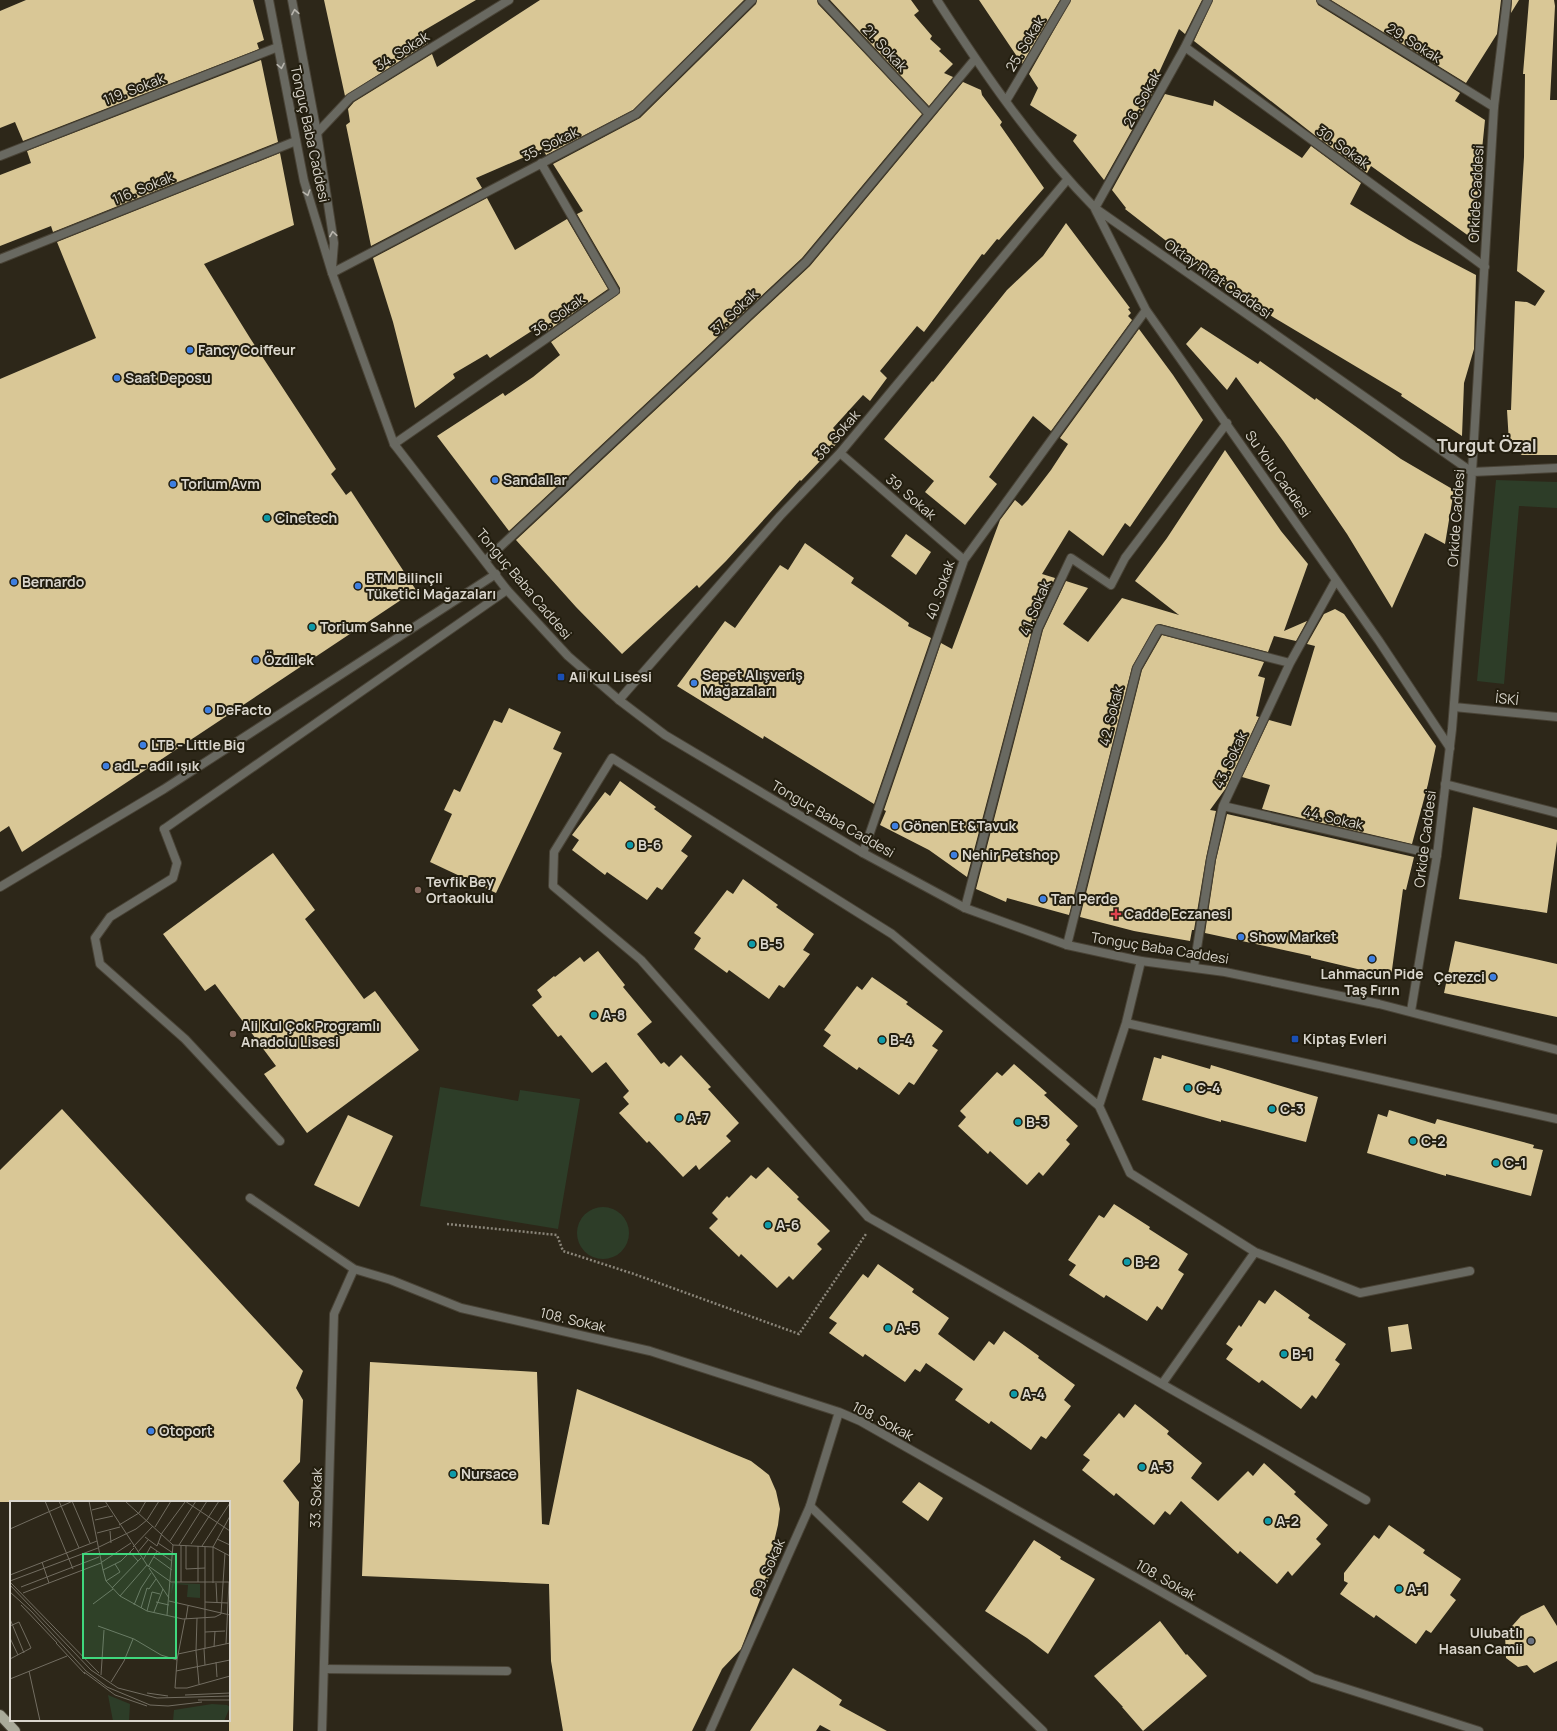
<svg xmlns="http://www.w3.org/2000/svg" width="1557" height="1731" viewBox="0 0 1557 1731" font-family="Manrope,sans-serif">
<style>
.green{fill:#2d3d28}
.building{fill:#d9c796}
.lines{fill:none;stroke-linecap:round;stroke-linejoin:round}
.service-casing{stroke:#494336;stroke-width:10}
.minor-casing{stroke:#494336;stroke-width:10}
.tertiary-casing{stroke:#494336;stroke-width:10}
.primary-casing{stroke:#494336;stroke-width:12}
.path{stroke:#8b867a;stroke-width:2.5;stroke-dasharray:2 2;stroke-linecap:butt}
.service{stroke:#696961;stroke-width:8}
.minor{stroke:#696961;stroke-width:8}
.tertiary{stroke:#696961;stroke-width:8}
.primary{stroke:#aaaa9a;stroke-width:10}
.oneway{stroke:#b8b5ad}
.shop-dot{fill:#3f7fe0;stroke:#231e0f;stroke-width:1.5}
.culture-dot{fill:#0f9aa8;stroke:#231e0f;stroke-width:1.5}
.transit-dot{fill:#1a4fb4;stroke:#231e0f;stroke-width:1.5}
.education-dot{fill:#8d6e63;stroke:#231e0f;stroke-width:1.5}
.health-dot{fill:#e0444e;stroke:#231e0f;stroke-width:1.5}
.worship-dot{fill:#6b7280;stroke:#231e0f;stroke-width:1.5}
.labels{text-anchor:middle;stroke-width:4;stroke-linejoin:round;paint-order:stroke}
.street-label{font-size:14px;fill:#dad6cd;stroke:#231e0f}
.poi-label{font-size:14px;font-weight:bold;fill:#dad6cd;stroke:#231e0f;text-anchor:start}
.district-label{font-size:18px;font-weight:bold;fill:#dad6cd;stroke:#231e0f}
.inset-road{fill:none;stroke:#726d61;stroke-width:1}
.view{fill:#3fd77d;fill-opacity:0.15;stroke:#3fd77d;stroke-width:2}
.inset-edge{fill:none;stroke:#dad6cd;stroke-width:2}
</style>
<rect width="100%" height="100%" fill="#2d2719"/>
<path class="green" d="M1496,480L1557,482V508L1519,506L1504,684L1477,681Z
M440,1087L518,1101L520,1090L580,1099L558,1229L420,1206Z
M577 1233a26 26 0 1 1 52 0a26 26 0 1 1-52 0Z"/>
<path class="building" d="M26,0H253L264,40L257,43L259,49L23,141L15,122L0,128V11Z
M324,0H476L423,31L428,43L345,96Z
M540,0H744L633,110L546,155L543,149L476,178L482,188L371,246L346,125L350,122L348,109L354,102L432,54L437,67Z
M757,0H817L818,4L922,114L802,258L509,531L437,436L503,393L505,396L533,377L560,355L551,342L620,293V288L577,214L583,211L553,164L640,118L756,4Z
M830,0H911L919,11L914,15L932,36L930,39L941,49L939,51L953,64L944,73L953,77L929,106Z
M979,0H1060L1022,64Z
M1071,0H1202L1185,34L1179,29L1151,90L1154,91L1104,180L1073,141L1077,135L1030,105L1038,88L1029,74Z
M1213,0H1316L1318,5L1460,93L1455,101L1485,120L1473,239L1371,166L1367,173L1317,137L1194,41Z
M1331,0H1501L1497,34L1466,83Z
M1512,0H1519L1511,13L1512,1Z
M1529,0H1554L1555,6L1550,100H1557V455H1522L1515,450L1509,443L1507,410H1511L1515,301L1527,302L1535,306L1545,291L1517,271L1524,157L1525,74H1523Z
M261,60L278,142L53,232L51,226L0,246V175L31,163L27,151Z
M963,82L981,90L982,95L1002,122L1000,125L1044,188L999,240L997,239L984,255L982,254L924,332L917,326L880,371L887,378L870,401L863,395L833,428L842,438L801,481L800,480L726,561L699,588L697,585L622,654L576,607L516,540L810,266Z
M1165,94L1213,106L1214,100L1302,158L1311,146L1361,183L1350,204L1409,240L1476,275L1474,349L1464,383L1462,436L1401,396L1402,394L1273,317L1214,278L1125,209L1126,208L1112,190Z
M280,153L294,225L204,264L250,338L336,469L331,474L346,495L351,491L416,590L22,852L9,826L0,832V379L96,338L57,242Z
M487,198L515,250L567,219L608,289L546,332L541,325L490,358L487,354L453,374L455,378L415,408L393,322L373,258Z
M1066,223L1130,308L1128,309L1131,313L1128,316L1132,320L1051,431L1033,416L989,477L997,484L965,525L925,492L934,481L884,439L932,381L933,382L1007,290L1043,256Z
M1201,327L1258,364L1260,361L1315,400L1316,398L1401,459L1454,490L1445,544L1425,533L1392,608L1347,534L1284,442L1236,377L1227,390L1186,344Z
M1139,329L1173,375L1203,420L1130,527L1125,523L1103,556L1069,530L1042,574L1055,578L1033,627L967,877L929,850L880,825L886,811L884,810L941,643L952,649L1000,520L1015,500L1022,506L1028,500L1051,470L1068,444L1060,438Z
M1225,450L1281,531L1308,564L1284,631L1307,621L1296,641L1274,636L1268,652L1160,624L1156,625L1132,667L1069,915L1007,898L1006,902L976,889L1043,630L1066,581L1088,588L1063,624L1088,642L1122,598L1179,615L1135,581L1167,538Z
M906,534L931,552L916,575L891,556Z
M805,543L854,578L851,583L909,623L908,626L931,638L874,804L764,736L763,739L677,686L725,621L735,628L780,565L788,570Z
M1335,609L1344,614L1436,746L1428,784L1412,844L1262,809L1270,785L1242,777L1269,720L1291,726L1315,646L1307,644L1324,614Z
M1162,635L1264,662L1258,676L1265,678L1256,716L1259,717L1226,788L1210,810L1216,811L1206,858L1194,930H1192L1190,941L1134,931L1080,917L1142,670Z
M509,708L561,732L553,749L562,753L496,893L430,862L452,814L444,810L454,789L460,792L494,720L502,723Z
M620,781L656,807L654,809L692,836L681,851L688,856L662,890L657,887L647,900L607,872L605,875L572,850L579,840L572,835L605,792L610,796Z
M1473,807L1557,830V841L1547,913L1459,899Z
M1227,814L1414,857L1406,890L1403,889L1391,977L1311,958V956L1205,933L1216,860Z
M273,853L315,910L305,919L364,999L375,991L419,1050L307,1133L264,1074L276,1066L215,984L205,991L163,934Z
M743,879L778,905L776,907L814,934L803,950L810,954L784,988L779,985L769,999L729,970L727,973L694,949L701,938L694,933L727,890L733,894Z
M1455,941L1557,964V1017L1444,993Z
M598,951L625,985L623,987L652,1022L637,1034L661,1064L664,1062L669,1067L681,1055L711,1087L708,1089L739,1123L726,1136L731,1141L699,1170L696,1165L683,1177L649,1141L647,1143L619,1113L629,1104L623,1097L629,1091L606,1062L592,1073L561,1035L558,1037L532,1005L542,997L537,990L554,976L555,977L580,957L584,962Z
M872,977L908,1002L906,1004L943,1031L932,1046L938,1050L914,1085L909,1082L899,1095L859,1067L857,1070L823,1046L831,1035L824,1030L857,986L862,990Z
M1162,1055L1210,1069L1211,1065L1318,1097L1306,1142L1221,1120V1122L1142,1100L1154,1057L1161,1059Z
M1014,1064L1047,1093L1044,1095L1078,1126L1066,1140L1070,1144L1043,1176L1039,1172L1027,1185L990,1151L988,1154L958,1126L966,1117L960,1111L997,1072L1002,1076Z
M62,1109L303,1371L296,1388L303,1400L300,1462L283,1481L299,1502L293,1731H229V1502H0V1170Z
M1389,1110L1435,1124L1437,1119L1534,1145L1533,1148L1543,1150L1531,1196L1446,1174V1176L1367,1153L1378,1114L1387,1117Z
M348,1115L393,1136L359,1207L314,1185Z
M768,1167L799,1197L797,1199L830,1231L817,1244L822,1249L793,1280L789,1276L777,1288L741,1254L739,1257L709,1228L718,1219L712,1213L727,1196L729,1198L751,1175L756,1179Z
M1114,1204L1150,1227L1149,1229L1188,1254L1178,1270L1184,1274L1162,1310L1157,1306L1147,1321L1106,1295L1104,1298L1069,1275L1076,1265L1068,1260L1099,1215L1104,1218Z
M878,1264L914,1289L912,1292L949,1318L938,1334L974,1361L989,1341L994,1345L1004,1331L1039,1356L1038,1358L1075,1385L1064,1400L1071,1406L1046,1439L1041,1436L1031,1450L991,1421L989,1424L955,1400L963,1389L926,1363L920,1372L915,1369L905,1382L865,1354L863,1357L829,1333L837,1323L829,1318L863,1274L868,1278Z
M1275,1290L1310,1315L1308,1318L1346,1344L1335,1360L1340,1364L1316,1399L1312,1395L1301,1409L1262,1380L1259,1383L1226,1359L1233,1349L1226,1344L1239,1325L1241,1327L1259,1300L1265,1304Z
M1408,1324L1412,1349L1391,1352L1388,1327Z
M370,1362L537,1372L542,1524L549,1525L577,1389L751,1461L769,1475L776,1491L780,1509L778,1525L773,1546L777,1556L741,1649L722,1669L692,1731H563L551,1661L549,1584L362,1576Z
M1135,1404L1169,1431L1167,1434L1202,1463L1191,1478L1218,1501L1248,1471L1253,1476L1264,1463L1296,1492L1294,1494L1328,1525L1316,1539L1321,1544L1292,1576L1288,1571L1277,1584L1240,1551L1238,1554L1181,1501L1170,1515L1165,1511L1154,1525L1116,1493L1114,1496L1082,1470L1090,1460L1083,1455L1119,1413L1124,1418Z
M919,1482L943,1498L928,1521L902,1502Z
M1389,1525L1425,1550L1423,1553L1461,1579L1450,1595L1456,1600L1431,1633L1426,1630L1416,1644L1376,1615L1374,1618L1340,1594L1348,1583L1344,1581V1573L1374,1535L1379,1539Z
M1034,1540L1061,1557L1060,1559L1095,1579L1048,1654L1027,1638L985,1611Z
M1544,1605L1557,1626V1661L1534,1673L1527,1665L1518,1667L1506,1658L1505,1634L1521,1616Z
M1160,1621L1186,1655L1187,1654L1207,1676L1143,1731L1122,1707H1123L1094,1676Z
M793,1668L842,1700L839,1705L887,1731H831L820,1725L816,1731H750Z"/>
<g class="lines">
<defs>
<path id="service" d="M1454,707L1557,717
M164,829L177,863L173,878L110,917L95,938L100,964L185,1039L280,1141
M0,887L164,789L496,574
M1126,1023L1557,1119
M1099,1106L1126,1023L1141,961
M1162,1384L1255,1252
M1366,1500L868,1217L641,960L553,886L554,852L612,758L892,934L1099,1106L1130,1173L1255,1252L1360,1293L1470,1271
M810,1506L1043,1731
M324,1669L507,1671"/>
<path id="minor" d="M822,0L929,114
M937,0C984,73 1034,146 1095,208L1472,472
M1321,0L1494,107
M1185,47L1485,267
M1006,101L1066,0
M317,133L350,98L509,0
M0,156L278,47
M1095,208L1185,47L1208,0
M1095,209L1146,310L1379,641L1450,748
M0,259L296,141
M332,273L636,114L752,0
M394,444L615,291L541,163
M840,453L964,560
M486,560L806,262L975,59
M619,700L780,516L840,453L1067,180
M1445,784L1557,813
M1223,806L1437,855
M164,829L507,590
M863,853L964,560L1146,310
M965,908L1038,628L1071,558L1111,585L1125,558L1227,423
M1067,945L1137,668L1159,629L1290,663
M1194,967L1211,859L1223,806L1290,663L1336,580
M250,1198L354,1269L391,1280L461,1308L650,1351L839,1412L860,1421L1313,1678L1479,1731
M322,1731L334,1314L354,1269
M710,1731L810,1506L839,1412"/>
<path id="tertiary" d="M269,0L304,181L332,273L394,444L507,590L568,656L619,700L665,735L863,853L965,908L1067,945L1141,961L1225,972L1379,1004L1557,1050
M292,0L317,133L334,243L332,268
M1472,472L1557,468
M1411,1011L1437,855L1452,729L1472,472L1494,107L1507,0"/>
<path id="primary" d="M0,1715L15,1731"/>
</defs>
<use href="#service" class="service-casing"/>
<use href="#minor" class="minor-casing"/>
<use href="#tertiary" class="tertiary-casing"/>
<use href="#primary" class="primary-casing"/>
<path class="path" d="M447,1224L557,1235L563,1251L634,1274L799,1334L866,1234"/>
<use href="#service" class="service"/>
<use href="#minor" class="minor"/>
<use href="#tertiary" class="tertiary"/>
<use href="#primary" class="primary"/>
</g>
<defs><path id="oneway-chevron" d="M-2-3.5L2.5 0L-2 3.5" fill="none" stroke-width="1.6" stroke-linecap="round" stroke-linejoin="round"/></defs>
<g class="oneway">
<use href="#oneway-chevron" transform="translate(295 12) rotate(-100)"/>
<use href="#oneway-chevron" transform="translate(281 66) rotate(79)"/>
<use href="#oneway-chevron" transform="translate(307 193) rotate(73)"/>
<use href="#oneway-chevron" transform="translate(333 234) rotate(-99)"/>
</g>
<g class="shop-dot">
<circle cx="190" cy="350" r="4"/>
<circle cx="117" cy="378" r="4"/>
<circle cx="495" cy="480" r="4"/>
<circle cx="173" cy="484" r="4"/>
<circle cx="14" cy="582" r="4"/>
<circle cx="358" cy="586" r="4"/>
<circle cx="256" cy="660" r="4"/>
<circle cx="694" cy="683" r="4"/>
<circle cx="208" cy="710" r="4"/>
<circle cx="143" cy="745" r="4"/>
<circle cx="106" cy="766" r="4"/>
<circle cx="895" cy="826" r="4"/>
<circle cx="954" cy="855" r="4"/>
<circle cx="1043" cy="899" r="4"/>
<circle cx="1241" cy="937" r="4"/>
<circle cx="1372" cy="959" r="4"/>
<circle cx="1493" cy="977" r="4"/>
<circle cx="151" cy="1431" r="4"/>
</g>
<g class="culture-dot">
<circle cx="267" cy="518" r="4"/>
<circle cx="312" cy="627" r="4"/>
<circle cx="630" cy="845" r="4"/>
<circle cx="752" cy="944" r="4"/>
<circle cx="594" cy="1015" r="4"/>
<circle cx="882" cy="1040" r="4"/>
<circle cx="1188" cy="1088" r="4"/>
<circle cx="1272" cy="1109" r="4"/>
<circle cx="679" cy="1118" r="4"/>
<circle cx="1018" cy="1122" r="4"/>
<circle cx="1413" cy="1141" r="4"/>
<circle cx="1496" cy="1163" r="4"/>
<circle cx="768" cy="1225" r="4"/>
<circle cx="1127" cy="1262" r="4"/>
<circle cx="888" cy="1328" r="4"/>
<circle cx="1284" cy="1354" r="4"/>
<circle cx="1014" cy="1394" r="4"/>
<circle cx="1142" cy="1467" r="4"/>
<circle cx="453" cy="1474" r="4"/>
<circle cx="1268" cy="1521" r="4"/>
<circle cx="1399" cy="1589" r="4"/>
</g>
<g class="transit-dot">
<rect x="557" y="673" width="8" height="8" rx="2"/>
<rect x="1291" y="1035" width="8" height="8" rx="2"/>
</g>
<g class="education-dot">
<circle cx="418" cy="890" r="4"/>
<circle cx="233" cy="1034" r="4"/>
</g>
<path class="health-dot" d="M1114 908h4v4h4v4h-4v4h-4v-4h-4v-4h4z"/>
<circle class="worship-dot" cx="1531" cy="1641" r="4"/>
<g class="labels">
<g class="street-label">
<text transform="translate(1414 43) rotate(32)" y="5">29. Sokak</text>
<text transform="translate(1025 44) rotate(-59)" y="5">25. Sokak</text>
<text transform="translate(885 48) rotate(47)" y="5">21. Sokak</text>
<text transform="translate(402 51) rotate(-32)" y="5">34. Sokak</text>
<text transform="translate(134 89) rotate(-21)" y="5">119. Sokak</text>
<text transform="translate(1142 99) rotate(-61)" y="5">26. Sokak</text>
<text transform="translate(310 134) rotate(78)" y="5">Tonguç Baba Caddesi</text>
<text transform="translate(550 144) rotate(-26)" y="5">35. Sokak</text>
<text transform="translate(1343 147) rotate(36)" y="5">30. Sokak</text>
<text transform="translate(143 188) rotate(-22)" y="5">116. Sokak</text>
<text transform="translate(1476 194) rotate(-87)" y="5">Orkide Caddesi</text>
<text transform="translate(1218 279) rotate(35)" y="5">Oktay Rıfat Caddesi</text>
<text transform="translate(734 312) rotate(-43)" y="5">37. Sokak</text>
<text transform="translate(558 315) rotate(-35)" y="5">36. Sokak</text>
<text transform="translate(837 435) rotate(-49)" y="5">38. Sokak</text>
<text transform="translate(1278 474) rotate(55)" y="5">Su Yolu Caddesi</text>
<text transform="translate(911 497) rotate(41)" y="5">39. Sokak</text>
<text transform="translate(1456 518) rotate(-86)" y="5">Orkide Caddesi</text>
<text transform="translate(524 584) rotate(50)" y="5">Tonguç Baba Caddesi</text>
<text transform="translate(940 590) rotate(-71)" y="5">40. Sokak</text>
<text transform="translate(1035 608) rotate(-67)" y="5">41. Sokak</text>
<text transform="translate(1507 699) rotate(6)" y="5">İSKİ</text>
<text transform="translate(1111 716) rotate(-76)" y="5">42. Sokak</text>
<text transform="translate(1230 760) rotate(-65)" y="5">43. Sokak</text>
<text transform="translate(1333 818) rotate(13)" y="5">44. Sokak</text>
<text transform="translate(833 819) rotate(30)" y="5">Tonguç Baba Caddesi</text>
<text transform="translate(1425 839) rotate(-83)" y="5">Orkide Caddesi</text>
<text transform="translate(1160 948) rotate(9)" y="5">Tonguç Baba Caddesi</text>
<text transform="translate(573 1320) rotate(13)" y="5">108. Sokak</text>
<text transform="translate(883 1421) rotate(28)" y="5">108. Sokak</text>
<text transform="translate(316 1498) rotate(-88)" y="5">33. Sokak</text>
<text transform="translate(768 1568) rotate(-66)" y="5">99. Sokak</text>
<text transform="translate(1166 1580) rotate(30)" y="5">108. Sokak</text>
</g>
<g class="poi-label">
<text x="198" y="355">Fancy Coiffeur</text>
<text x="125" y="383">Saat Deposu</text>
<text x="503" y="485">Sandallar</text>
<text x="181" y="489">Torium Avm</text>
<text x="275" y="523">Cinetech</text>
<text x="366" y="583">BTM Bilinçli<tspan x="366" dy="16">Tüketici Mağazaları</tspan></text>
<text x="22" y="587">Bernardo</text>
<text x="320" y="632">Torium Sahne</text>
<text x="264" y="665">Özdilek</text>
<text x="702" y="680">Sepet Alışveriş<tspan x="702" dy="16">Mağazaları</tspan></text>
<text x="569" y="682">Ali Kul Lisesi</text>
<text x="216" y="715">DeFacto</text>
<text x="151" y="750">LTB - Little Big</text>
<text x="114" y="771">adL - adil ışık</text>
<text x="903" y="831">Gönen Et &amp;Tavuk</text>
<text x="638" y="850">B-6</text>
<text x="962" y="860">Nehir Petshop</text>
<text x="426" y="887">Tevfik Bey<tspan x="426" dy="16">Ortaokulu</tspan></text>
<text x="1051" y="904">Tan Perde</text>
<text x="1124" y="919">Cadde Eczanesi</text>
<text x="1249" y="942">Show Market</text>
<text x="760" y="949">B-5</text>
<text x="1372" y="979" text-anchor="middle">Lahmacun Pide<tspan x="1372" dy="16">Taş Fırın</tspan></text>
<text x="1485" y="982" text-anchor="end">Çerezci</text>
<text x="602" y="1020">A-8</text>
<text x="241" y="1031">Ali Kul Çok Programlı<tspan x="241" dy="16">Anadolu Lisesi</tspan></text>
<text x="1303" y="1044">Kiptaş Evleri</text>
<text x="890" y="1045">B-4</text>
<text x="1196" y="1093">C-4</text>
<text x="1280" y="1114">C-3</text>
<text x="687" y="1123">A-7</text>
<text x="1026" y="1127">B-3</text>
<text x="1421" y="1146">C-2</text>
<text x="1504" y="1168">C-1</text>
<text x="776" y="1230">A-6</text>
<text x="1135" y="1267">B-2</text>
<text x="896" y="1333">A-5</text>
<text x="1292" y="1359">B-1</text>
<text x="1022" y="1399">A-4</text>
<text x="159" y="1436">Otoport</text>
<text x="1150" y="1472">A-3</text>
<text x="461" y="1479">Nursace</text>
<text x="1276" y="1526">A-2</text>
<text x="1407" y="1594">A-1</text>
<text x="1523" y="1638" text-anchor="end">Ulubatlı<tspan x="1523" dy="16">Hasan Camii</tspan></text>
</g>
<g class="district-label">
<text x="1487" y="452">Turgut Özal</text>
</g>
</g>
<g transform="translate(10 1501)">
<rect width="220" height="220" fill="#2d2719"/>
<path d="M162,82L190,83V97L177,96L178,84L164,83L161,94ZM98,194L120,203L119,220H103ZM202,203L217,204L220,206L214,220H163L164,209Z" fill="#2d3d28"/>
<path class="inset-road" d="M35,0L63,68M49,0L69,47M62,0L80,42M79,0L93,69L96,80L110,95L137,110L173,118L205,116L211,113M95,0L137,64L161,81H220M115,0L163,44L157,114M175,0L220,30M82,9L97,5M85,19L103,15M109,24L129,12L136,0M145,26L161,0M0,28L63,0M100,30L101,42M87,32L110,26M135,36L147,45L152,32L175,1M207,38L220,44M160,40L186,0M148,42L163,52M181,43L209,0M163,44L203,46L220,55M169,44L197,0M171,44V81M176,45V68L195,67M192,45L220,2M89,46L126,28L137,19L149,0M123,46L143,25M141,46L162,60M120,51L128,60M128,51L138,39M144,56L162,69M133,59L141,45M32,61L39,82M92,61L121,42M138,66L147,50M139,67L159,97M93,69L111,60L124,47M0,74L87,40M0,80L88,47M96,80L110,71L105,63M0,81L89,172M188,81V45M203,82V46L220,15M206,82L207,102M0,84L81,169L108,187L147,197L220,195M11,86L89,56M102,87L131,57M0,91L22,111L76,170L97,186L140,204L158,205L192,201M13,92L91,62M110,95L137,64M159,100L220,114M146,101L159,104M195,101L218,102M83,103L103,88M11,104L47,142M124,104L131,87L141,72M131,107L137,87L139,88L146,78M137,110L142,91L150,93M144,111L153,88M211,113L215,52M187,117L186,150L189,183M0,118L14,152M175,118L167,159L165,187H177L220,175M176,118L178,105M0,125L9,121L21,147L0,158M88,125L124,138L151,154L167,159M195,131L215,130M0,137L8,154M46,142L75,173M216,143L219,81M204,146L205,130M194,148L195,164M195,148V46M168,153L220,142M206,161L207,176M19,170L30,220M166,170L220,159M74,171L105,194L137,205M91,174L94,129M0,178L57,155M101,181L114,160L123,138M137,192L158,195M175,194L220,192M188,199H220"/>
<path class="view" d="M73,53H166V157H73Z"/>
<rect width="220" height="220" class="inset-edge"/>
</g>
</svg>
